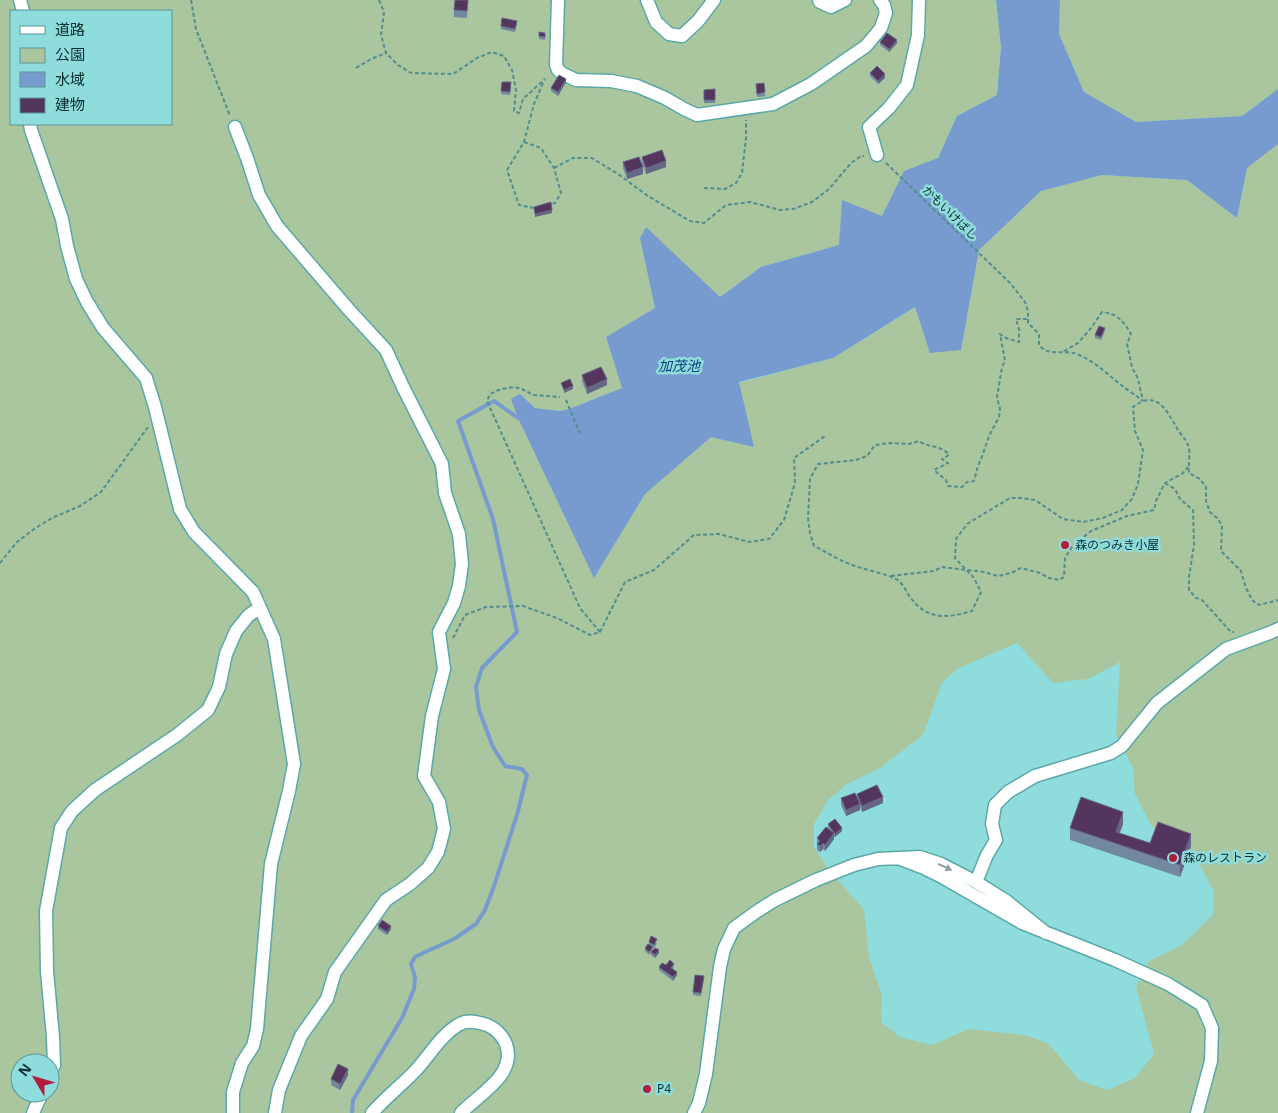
<svg xmlns="http://www.w3.org/2000/svg" width="1278" height="1113" viewBox="0 0 1278 1113" font-family="'Noto Sans','Noto Sans JP',sans-serif">
<style>
.green{fill:#aac69e;fill-rule:evenodd}
.water{fill:#779bcf}
.lines{fill:none;stroke-linecap:round;stroke-linejoin:round}
.stream{stroke:#779bcf;stroke-width:4}
.minor-casing{stroke:#5ba8a9;stroke-width:15}
.path{stroke:#538d8d;stroke-width:2;stroke-dasharray:4 2.5;stroke-linecap:butt}
.minor{stroke:#fff;stroke-width:12}
.wall{fill:#71889e}
.shaded-wall{fill:#656784}
.building{fill:#53355e;stroke:#656784}
.oneway{fill:#92a1a1}
.poi-dot{fill:#b11e3c;stroke:#8fdcdd;stroke-width:2}
.labels{text-anchor:middle;stroke-width:5;stroke-linejoin:round;paint-order:stroke}
.street-label{font-size:12px;fill:#0c2e2e;stroke:#8fdcdd}
.poi-label{font-size:12px;fill:#0c2e2e;stroke:#8fdcdd;text-anchor:start}
.water-label{font-size:14px;font-style:italic;fill:#0c3d7b;stroke:#8fdcdd}
</style>
<rect width="100%" height="100%" fill="#8fdcdd"/>
<path class="green" d="M0,0H996L1001,47L997,95L957,116L938,158L904,172L882,216L839,245L761,267L720,297L640,238L655,308L606,337L622,388L569,409L560,411L535,408L520,394L594,578L645,494L711,437L754,446L738,383L833,358L916,307L961,350L979,250L1041,191L1102,175L1187,180L1237,218L1247,167L1278,144V1113H0ZM11,11H171V124H11ZM1017,643L1053,683L1088,679L1120,662L1116,734L1133,768L1135,794L1151,825L1158,833L1195,857L1214,891L1213,915L1181,946L1149,961L1136,987L1154,1054L1135,1078L1107,1090L1079,1080L1049,1044L1025,1035L969,1029L932,1045L900,1037L881,1022L882,995L869,958L864,909L832,874L814,847V824L828,800L847,784L880,768L923,735L942,683L957,669ZM20,1063H50V1093H20Z
M1060,0H1278V89L1242,116L1136,122L1084,92L1059,34Z"/>
<path class="water" d="M996,0H1060L1059,34L1084,92L1136,122L1242,116L1278,89V144L1247,168L1237,218L1187,180L1102,175L1041,191L979,250L961,350L930,353L915,307L833,358L739,382L754,447L711,437L645,494L594,578L518,418L511,399L520,394L535,408L560,411L569,409L622,388L606,337L655,308L640,238L646,227L720,297L761,267L839,245L842,200L882,216L904,171L938,158L957,116L997,95L1001,47Z"/>
<g class="lines">
<path class="stream" d="M352,1113L353,1100L402,1018L414,989L415,977L411,964L415,957L423,953L454,939L476,924L485,910L494,886L517,815L527,775L522,769L505,766L493,747L479,710L476,687L482,668L517,632L493,519L458,421L494,401L518,418H523"/>
<defs>
<path id="minor" d="M20,0L23,11
M558,0L556,65L558,70L563,74L576,80L611,81L637,86L665,98L684,109L697,115L773,104L811,84L866,46L881,28L886,13L884,5L880,0
M647,0L656,22L669,34L682,36L698,21L714,0
M819,0L820,2L831,7L845,0
M30,124L31,130L62,219L67,246L76,279L87,302L103,328L146,378L155,407L180,509L194,532L253,592L274,639L294,764L289,791L271,864L257,1029L253,1046L242,1063L233,1092V1113
M235,127L247,158L259,195L277,226L350,311L386,350L403,387L442,464L445,493L459,534L462,564L459,586L454,603L439,632L444,669L432,716L424,776L439,802L444,829L438,852L428,868L410,884L386,900L335,972L327,999L301,1036L279,1090L275,1113
M877,155L869,127L889,108L907,85L918,35L919,0
M903,860L924,868L944,878L1022,923L1115,960L1168,984L1202,1005L1212,1028L1211,1061L1197,1113
M976,882L987,855L996,840L992,824L995,805L1008,792L1035,776L1111,753L1122,746L1157,703L1226,649L1272,632L1278,629
M50,1074L54,1065L53,1037L47,971L46,911L61,828L72,811L95,790L177,735L208,710L219,687L226,654L236,631L248,616L260,607
M33,1113L42,1093
M372,1113C385,1098 402,1085 416,1070C430,1055 440,1036 458,1025C467,1019 478,1022 487,1025C495,1028 503,1036 506,1044C517,1075 479,1094 461,1113
M694,1113L699,1103L706,1074L720,967L724,949L734,928L756,912L775,900L816,880L854,865L878,859L920,857L941,864L976,882L1005,900L1046,933"/>
</defs>
<use href="#minor" class="minor-casing"/>
<path class="path" d="M191,0L196,29L230,116
M379,0L384,12L381,35L386,53L398,65L411,73L453,74L477,58L492,52L504,56L512,70L516,90L514,111L519,113L523,99L545,79
M356,68L371,59L386,53
M524,142L541,148L554,168L561,193L555,203L549,205
M886,163L1011,284L1025,302L1028,311V323L1039,334V345C1050,358 1065,348 1079,355C1096,362 1109,376 1124,387C1130,392 1137,396 1143,401
M554,168L573,158H592L618,174L648,196L690,221L704,223L726,205L750,202L780,210L793,209L812,202L829,189L851,163L861,156H864
M704,188L725,189L736,183L742,173L746,138V120
M534,208L519,205L507,170L524,142L534,104L544,81
M1027,319H1016L1019,329V342L1006,338L1000,334L1005,361L1002,367L997,397L1000,409L999,417L989,436L982,457L978,466L974,481L967,482L962,487L948,486L946,480L934,470L948,463L942,459L949,455C942,445 928,448 919,441L909,444L890,443L875,445L867,456L856,460L818,464L810,479L809,500L808,518L810,533L814,546C827,552 838,560 852,565C866,570 883,573 896,579C901,581 905,589 908,594C925,620 945,619 972,611L981,592L974,578L955,558L956,539L967,524L1010,498H1021L1035,500L1063,519L1083,522L1103,518L1122,510L1132,499L1138,484L1143,450L1135,431L1133,407C1157,389 1166,410 1177,428C1180,434 1186,439 1188,445C1191,451 1188,465 1189,473L1200,479L1206,487V501L1210,512L1218,519L1222,526L1221,551L1241,571L1246,588L1252,600L1259,605L1278,600
M1064,351L1078,343L1091,328L1102,312C1116,313 1124,321 1131,334L1127,344L1132,367L1138,379L1143,401
M566,400L581,436
M1165,483L1175,489L1180,499L1193,510L1194,545L1189,577V590L1196,598L1201,599L1231,632H1234
M0,563L17,542L34,529L52,518L80,506L101,492L148,427
M891,576L934,571L942,567L984,572L998,576L1011,573L1021,568L1040,573L1049,578L1059,580L1064,577L1065,558L1073,545L1091,531L1127,516L1154,510L1156,501L1165,483L1183,473L1188,467
M600,632L625,582L654,570L694,535L719,534L749,542L769,539L784,520L795,483L794,458L825,436
M453,638L465,615L486,607L523,606L557,618L590,635L600,632L580,608L487,401L490,394L501,389L514,387L522,389L533,395L560,397"/>
<use href="#minor" class="minor"/>
</g>
<path class="wall" d="M468,0L467,18L454,17V10Z
M517,24L515,32L501,29V26Z
M539,36H545V40L539,39Z
M880,42L897,43L889,52L880,45Z
M870,73L885,78L878,84L870,76Z
M566,82L558,96L551,91V88Z
M756,84L765,92V96L757,97Z
M511,86L510,95L501,94V91Z
M715,89V103H704V90Z
M642,157L666,167L646,174L642,163Z
M623,162L643,174L627,179L623,168Z
M1105,331L1101,340L1095,338V335Z
M582,375L607,385L587,394L582,381Z
M857,794L883,803L862,812L860,807V810L846,816L841,805V798L857,797Z
M828,824L842,831L835,837L834,836V839L825,851L823,849L820,852L817,850V838L830,830L828,827Z
M1123,824L1119,833L1150,843L1191,846L1180,877L1070,840V828Z
M378,926L391,929L387,935L378,929Z
M649,942L657,943L654,948L649,945L653,950L649,955L645,951V948L649,945Z
M651,952L659,953L655,958L651,955Z
M666,965L674,967L673,969L677,975L673,981L659,970V967Z
M704,979L701,996L693,995V992Z
M348,1075L340,1090L331,1085V1079Z"/>
<path class="shaded-wall" d="M897,40V43L889,52V49Z
M885,74V78L878,84V81Z
M566,79V82L558,96V92Z
M666,161V167L646,174V168Z
M643,167V174L627,179V173Z
M552,210V213L535,217V214Z
M607,379V385L587,394V388Z
M573,386V389L564,393V390Z
M883,797V803L862,812V806Z
M860,804V810L846,816V810Z
M1123,812V824L1116,844V832Z
M842,828V831L835,837V834Z
M834,833V839L825,851V845Z
M1191,834V846L1180,877V865Z
M823,843V849L820,852V846Z
M391,926V929L387,935V932Z
M659,950V953L655,958V955Z
M677,972V975L673,981V977Z
M348,1069V1075L340,1090V1084Z"/>
<path class="building" d="M455,0H468L467,11L454,10Z
M502,18L517,21L515,29L501,26Z
M539,32L545,33V37L539,36Z
M887,33L897,40L889,49L880,42Z
M877,66L885,74L878,81L870,73Z
M559,75L566,79L558,92L551,88Z
M502,82H511L510,92L501,91Z
M764,83L765,92L757,94L756,84Z
M715,89V100H704V90Z
M662,150L666,161L646,168L642,157Z
M639,157L643,167L627,173L623,162Z
M551,202L552,210L535,214L534,207Z
M1099,326L1105,328L1101,337L1095,335Z
M601,367L607,379L587,388L582,375Z
M570,379L573,386L564,390L561,383Z
M877,785L883,797L862,806L857,794Z
M855,793L860,804L846,810L841,798Z
M1081,797L1123,812L1116,832L1150,843L1158,822L1191,834L1180,865L1070,828Z
M835,819L842,828L835,834L828,824Z
M826,827L834,833L825,845L823,843L820,846L817,844L820,841L817,838Z
M382,920L391,926L387,932L378,926Z
M651,936L657,939L654,945L649,942Z
M648,944L653,947L649,952L645,948Z
M655,948L659,950L655,955L651,952Z
M670,960L674,964L671,968L677,972L673,977L659,967L662,963L666,965Z
M695,975L704,976L701,993L693,992Z
M338,1064L348,1069L340,1084L331,1079Z"/>
<defs><path id="oneway-solid" d="M-6-.8H1V-3.2L6.5 0L1 3.2V.8H-6Z" transform="scale(1.25)"/></defs>
<use class="oneway" href="#oneway-solid" transform="translate(945 867) rotate(25)"/>
<g class="poi-dot">
<circle cx="1065" cy="545" r="5"/>
<circle cx="1173" cy="858" r="5"/>
<circle cx="647" cy="1089" r="5"/>
</g>
<g class="labels">
<g class="street-label">
<text transform="translate(950 213) rotate(44)" y="4">かもいけばし</text>
</g>
<g class="poi-label">
<text x="1075" y="549">森のつみき小屋</text>
<text x="1183" y="862">森のレストラン</text>
<text x="657" y="1093">P4</text>
</g>
<g class="water-label">
<text x="679" y="371">加茂池</text>
</g>
</g>
<rect x="10" y="10" width="162" height="115" fill="#8fdcdd" stroke="#5b9697"/>
<rect x="20" y="26" width="25" height="8" fill="#ffffff" stroke="#5b9697"/>
<text x="55" y="35" font-size="15" fill="#0c2e2e">道路</text>
<rect x="20" y="48" width="25" height="15" fill="#aac69e" stroke="#5b9697"/>
<text x="55" y="60" font-size="15" fill="#0c2e2e">公園</text>
<rect x="20" y="72" width="25" height="15" fill="#779bcf" stroke="#5b9697"/>
<text x="55" y="85" font-size="15" fill="#0c2e2e">水域</text>
<rect x="20" y="98" width="25" height="15" fill="#53355e" stroke="#5b9697"/>
<text x="55" y="110" font-size="15" fill="#0c2e2e">建物</text>
<g transform="translate(35 1078) rotate(308)"><circle r="24" fill="#8fdcdd" stroke="#5b9697"/>
<path d="M0-4L9 19L0 12L-9 19Z" fill="#b11e3c"/>
<text y="-8" font-size="14" font-weight="bold" text-anchor="middle" fill="#0c2e2e">N</text>
</g>
</svg>
